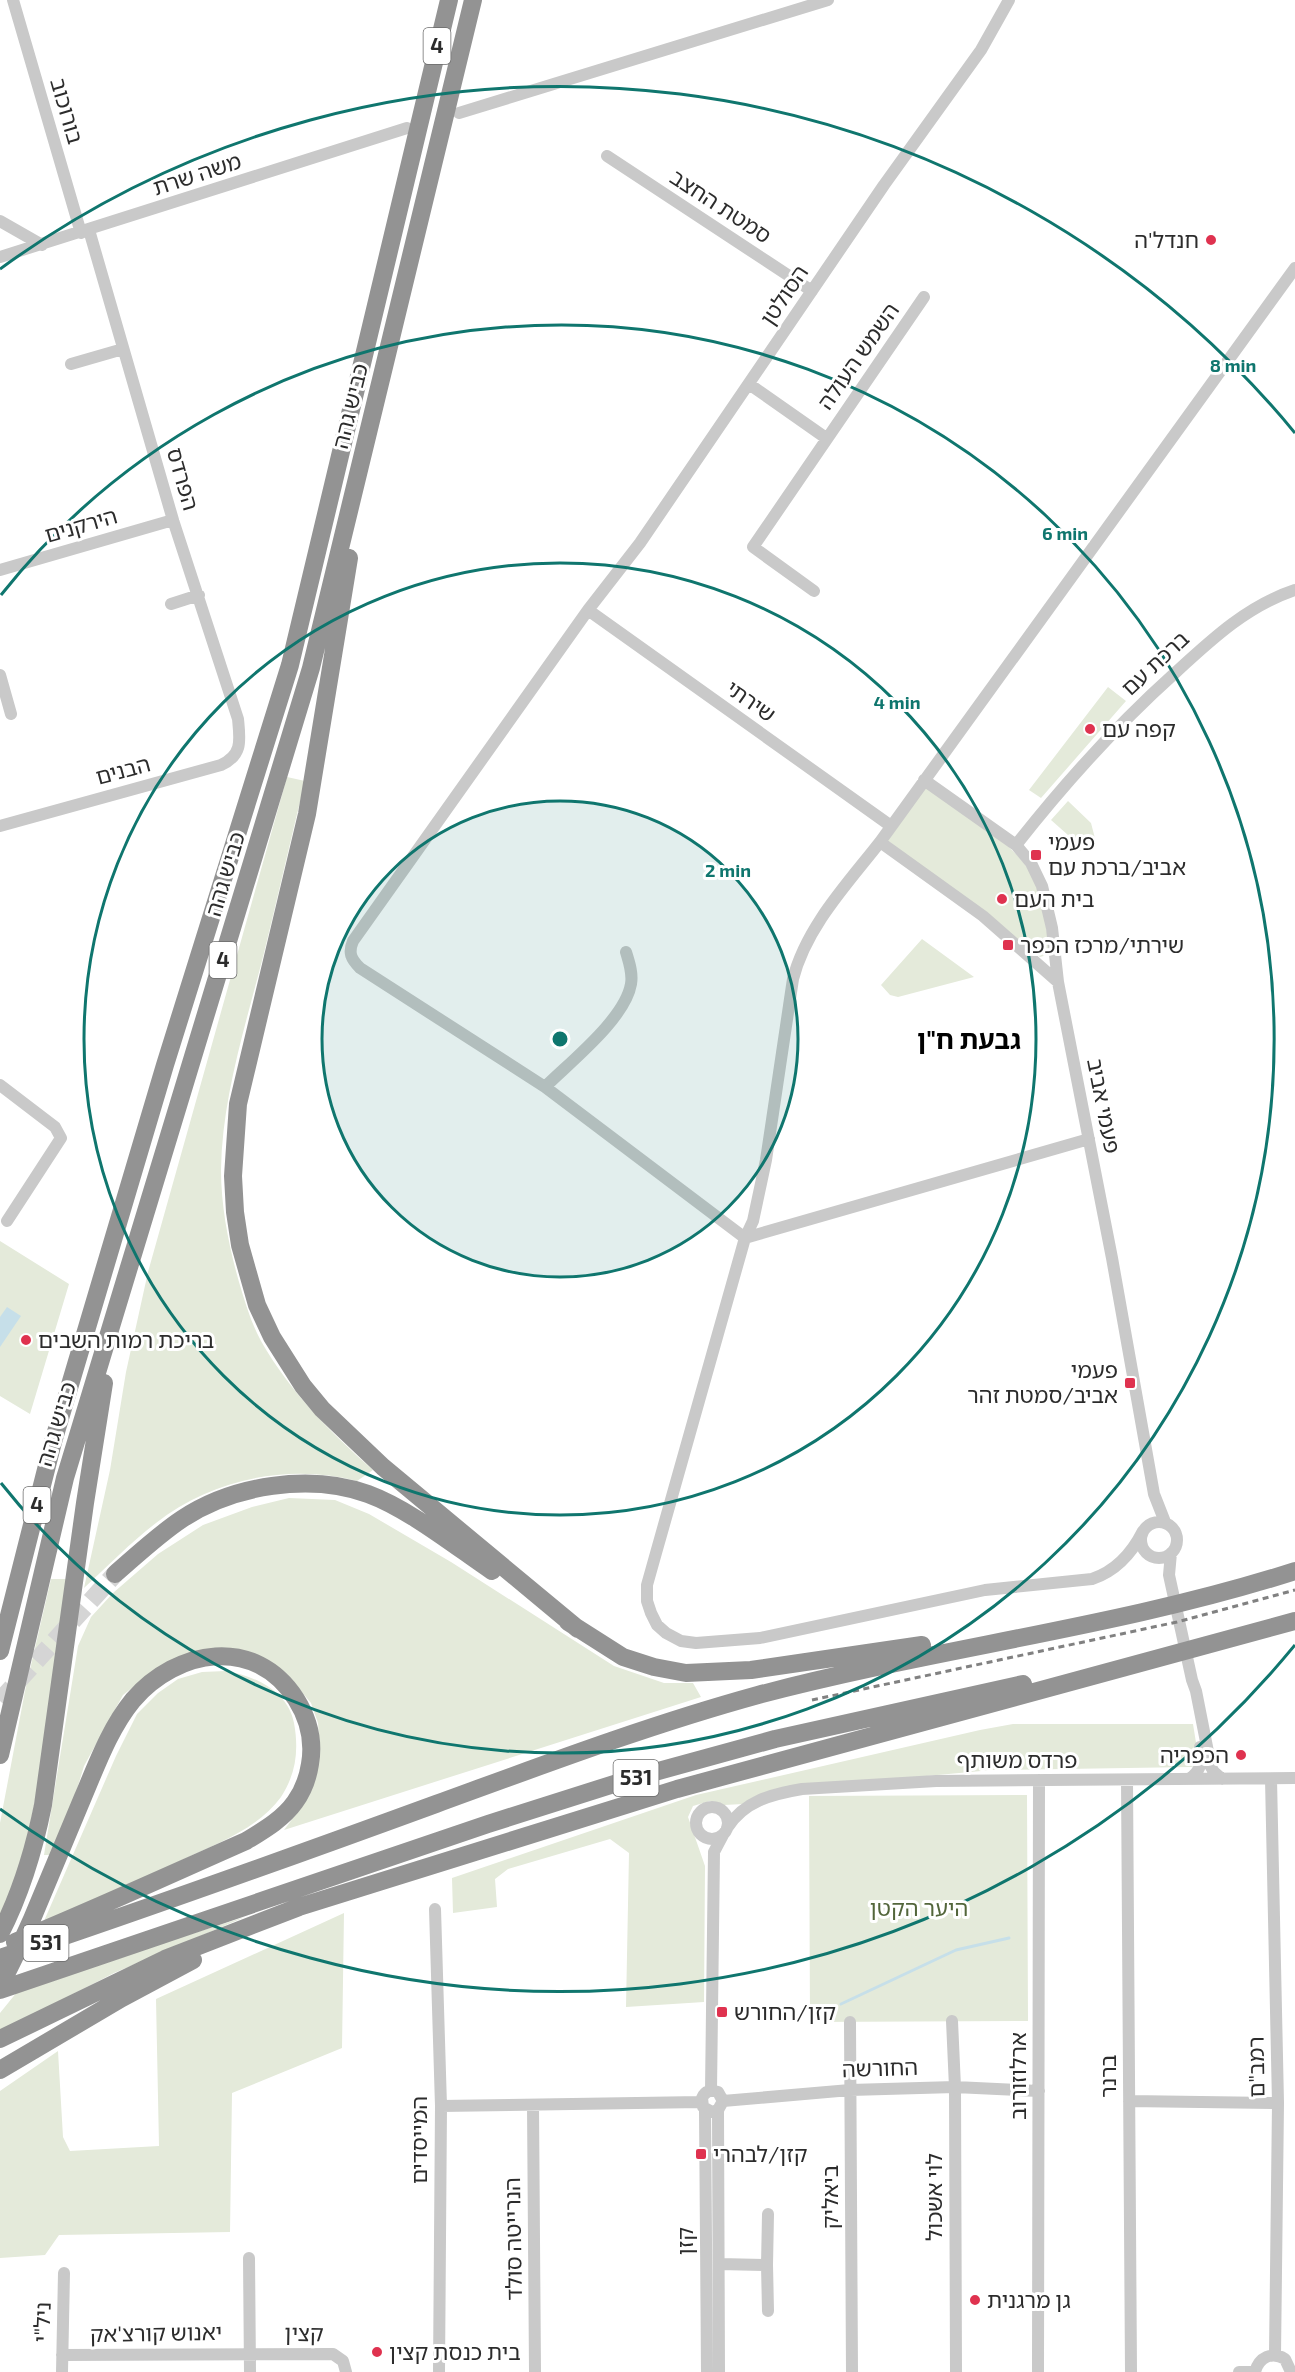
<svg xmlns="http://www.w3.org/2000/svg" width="1295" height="2372" viewBox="0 0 1295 2372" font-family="'Exo 2','Noto Sans Hebrew',sans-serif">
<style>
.green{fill:#e4eada}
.water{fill:#c6dfe9}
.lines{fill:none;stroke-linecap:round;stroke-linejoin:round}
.stream{stroke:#c6dfe9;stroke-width:3}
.highway-tunnel{stroke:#d5d5d5;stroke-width:18;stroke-dasharray:18 9;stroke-linecap:butt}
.minor{stroke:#c9c9c9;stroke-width:12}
.highway{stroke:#939393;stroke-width:18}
.rail{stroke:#818181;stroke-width:3;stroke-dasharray:6 4.5;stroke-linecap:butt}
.ring{fill:none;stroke:#0f766e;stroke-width:3}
.poi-dot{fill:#df324f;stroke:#fff;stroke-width:2}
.labels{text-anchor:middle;stroke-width:6;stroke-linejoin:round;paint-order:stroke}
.shield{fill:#fff;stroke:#6b6b6b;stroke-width:1.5}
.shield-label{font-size:21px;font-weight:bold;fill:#2c2c2c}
.street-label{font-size:22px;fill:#2c2c2c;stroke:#fff}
.poi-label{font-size:22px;fill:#2c2c2c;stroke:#fff;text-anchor:start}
.park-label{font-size:22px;fill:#53663b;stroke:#fff}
.quarter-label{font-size:26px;font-weight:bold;fill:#000;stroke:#fff}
.centre{fill:#0f766e;stroke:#fff;stroke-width:3}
.ring-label{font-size:18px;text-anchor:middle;font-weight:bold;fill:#0f766e;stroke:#fff;stroke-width:6;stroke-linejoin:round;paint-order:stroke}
</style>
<rect width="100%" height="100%" fill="#fff"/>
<path class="green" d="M1108,687L1126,701L1041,798L1029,790Z
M287,777L305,781C291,838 278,896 264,953C246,1024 222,1097 221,1170C221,1207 229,1247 239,1282C245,1302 251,1323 261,1341C290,1392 330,1432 373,1470L357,1481C289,1463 212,1479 156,1523C131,1542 108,1566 84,1588L110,1470L126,1372L148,1272Z
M926,786C957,808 1012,841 1030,872C1043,894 1045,924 1050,949L1047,955L1040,957L887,840Z
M1068,801L1091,823L1097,846L1079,851L1077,843L1051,820Z
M922,939L974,977L898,997L890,995L881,985Z
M0,1241L69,1284L30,1414L0,1396Z
M289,1498L335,1500L369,1514L451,1562L614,1666L664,1683H693L701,1697L284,1830L305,1802L320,1750L318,1723L311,1703L285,1672L241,1651L142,1680L123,1695L84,1766L57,1855H44L78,1646L91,1617L113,1593L158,1554L203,1525L252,1507Z
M51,1579H66C53,1675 44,1781 18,1874C14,1890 6,1906 0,1921V1823L25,1691Z
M226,1671C255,1676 288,1691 294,1723C299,1750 296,1774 281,1797C258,1829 216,1844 182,1860C136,1882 90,1901 44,1921L116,1756L137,1714L158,1693L178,1679L202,1672Z
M1013,1724H1193L1198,1755L1195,1766L1191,1767L992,1770L785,1789L743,1804L724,1805L710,1801L693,1806L688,1817L705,1866L704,2002L626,2007L629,1853L610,1839L508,1869L495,1879L497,1907L453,1913L452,1878L696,1795L980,1730Z
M1027,1795L1028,2021L810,2022L809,1796Z
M344,1913L342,2048L232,2093L230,2232L59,2235L45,2255L0,2258V2091L58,2051L63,2137L70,2151L159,2146L156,1999Z
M245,1917L114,1973L0,2032V2013L17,1992L115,1958Z"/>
<path class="water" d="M7,1307L21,1316L0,1347V1317Z"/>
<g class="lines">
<path class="stream" d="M841,2004L956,1950L1009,1938"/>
<path class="highway-tunnel" d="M0,1701L115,1574"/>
<path class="minor" d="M13,0L81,233
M459,113L828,0
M607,156L812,291
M0,221L42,245
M0,257L407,128
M71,364L123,349
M749,384L826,438
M0,570L173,520
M814,591L753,547L924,297
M171,604L199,595
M588,610L891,826
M0,675L11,714
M924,780L1016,845L1031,863L1042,886L1052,928L1058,982L1112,1258L1154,1494L1165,1522
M0,826L221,765C243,755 240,740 238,719L173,520L89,230
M880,842L983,916L1058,982
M1016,845C1064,784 1117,725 1175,673C1212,639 1247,606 1295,590
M0,1085L55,1127L61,1138L7,1221
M545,1087C570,1062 625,1019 631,984C633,973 629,962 626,952
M745,1238L545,1087L360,968C351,959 348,953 353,941L588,610L640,543L884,185L981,50L1009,0
M745,1238L1089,1139
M1141 1540a18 18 0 1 1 36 0a18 18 0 1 1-36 0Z
M1143,1531C1132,1553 1116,1571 1092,1579L985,1590L760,1638L696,1643L681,1641L666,1633L657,1625L651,1613L647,1601V1585L656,1553L745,1238L753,1221L766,1160L793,979C806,927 848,883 880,842L1295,268
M1171,1553L1169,1575L1192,1680L1196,1691L1211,1767L1214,1772L1222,1779
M1189,1779C1202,1770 1202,1762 1200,1747
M1271,1779L1278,2103L1275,2355
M1127,1780L1131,2372
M696 1823a16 16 0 1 1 32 0a16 16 0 1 1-32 0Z
M727,1828C744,1801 772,1794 802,1789L936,1781L1295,1778
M435,1909L441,2106L439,2372
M952,2021L955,2087L956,2372
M850,2022L852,2372
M711,2091L714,1852L723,1835
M723,2101L850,2090L955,2087L1039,2091
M1129,2101L1278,2103
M533,2105L535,2372
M441,2106L701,2102
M705,2109L707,2372
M718,2110L712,2112L703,2107L702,2098C705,2091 711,2089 718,2092L723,2101L718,2110L719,2372
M249,2258L250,2372
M719,2264L767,2265L768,2214
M767,2265L768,2311
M62,2355L333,2354L343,2361L346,2372
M62,2372L64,2273
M1038,2372L1039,1780
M1239,2372H1255
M1255,2372C1259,2357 1272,2351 1285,2359L1291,2372"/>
<path class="highway" d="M349,558L307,814L238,1104L233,1176L235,1212L240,1245L257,1305L272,1337L303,1386L322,1409L383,1467L578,1629
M115,1574C137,1555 158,1535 182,1519C233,1485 310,1473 368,1494C409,1509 455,1546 492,1571
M568,1622L623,1657L654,1667L686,1673L751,1670L922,1645
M0,1651L53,1442L165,1065L290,665L449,0
M0,1755L65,1478L311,668L473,0
M0,1934C21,1893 34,1850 43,1805L85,1503L104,1383
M0,1958C146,1909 291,1857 436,1804C543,1765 649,1725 758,1695C935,1648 1121,1627 1295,1571
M0,1985C12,1964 22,1941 32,1919C49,1878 66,1838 83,1797C97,1764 110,1728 133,1700C177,1649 255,1635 296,1699C308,1718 314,1741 310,1764C308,1777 303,1791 295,1802C283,1819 264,1830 246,1841C169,1875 93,1910 15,1942
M0,1990L488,1824L633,1778L775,1739L1023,1684
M0,2039L165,1959L299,1907L677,1789L1295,1621
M0,2070L122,1998L193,1960"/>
<path class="rail" d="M812,1700L1177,1622L1295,1590"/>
</g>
<circle cx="560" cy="1039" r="238" fill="#0f766e" fill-opacity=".12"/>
<g class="ring">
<circle cx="560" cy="1039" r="238"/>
<circle cx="560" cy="1039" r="476"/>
<path d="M1 595A714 714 0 1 1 1 1483"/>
<path d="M1295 1645A952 952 0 0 1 0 1809M0 269A952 952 0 0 1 1295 433"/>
</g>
<g class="poi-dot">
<circle cx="1211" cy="240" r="6"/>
<circle cx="1090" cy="729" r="6"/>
<rect x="1030" y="849" width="12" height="12" rx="3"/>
<circle cx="1002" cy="899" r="6"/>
<rect x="1002" y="939" width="12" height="12" rx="3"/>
<circle cx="26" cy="1340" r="6"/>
<rect x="1124" y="1377" width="12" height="12" rx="3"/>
<circle cx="1241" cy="1755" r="6"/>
<rect x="716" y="2006" width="12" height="12" rx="3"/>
<rect x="695" y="2148" width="12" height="12" rx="3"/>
<circle cx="975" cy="2300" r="6"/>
<circle cx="377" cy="2352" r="6"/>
</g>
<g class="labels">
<g class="shield">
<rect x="423.5" y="28" width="27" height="36" rx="4.5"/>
<rect x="209.5" y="942" width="27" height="36" rx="4.5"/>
<rect x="23.5" y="1487" width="27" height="36" rx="4.5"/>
<rect x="613.5" y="1760" width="45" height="36" rx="4.5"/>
<rect x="23.5" y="1925" width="45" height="36" rx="4.5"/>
</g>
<g class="shield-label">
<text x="437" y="53">4</text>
<text x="223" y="967">4</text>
<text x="37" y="1512">4</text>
<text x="636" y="1785">531</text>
<text x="46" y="1950">531</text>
</g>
<g class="street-label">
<text transform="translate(67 111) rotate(74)" y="8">בורוכוב</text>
<text transform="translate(197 174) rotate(-18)" y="8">משה שרת</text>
<text transform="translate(721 206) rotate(33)" y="8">סמטת החצב</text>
<text transform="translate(784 295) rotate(-56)" y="8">הסולטן</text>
<text transform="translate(858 356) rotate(-55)" y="8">השמש העולה</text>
<text transform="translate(350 406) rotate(-76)" y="8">כביש גהה</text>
<text transform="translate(183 479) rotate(74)" y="8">הפרדס</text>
<text transform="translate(81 525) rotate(-16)" y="8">הירקנים</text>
<text transform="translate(1155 663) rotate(-43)" y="8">ברכת עם</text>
<text transform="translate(751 701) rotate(35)" y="8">שירתי</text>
<text transform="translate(123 770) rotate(-15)" y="8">הבנים</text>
<text transform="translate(225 874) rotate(-73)" y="8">כביש גהה</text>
<text transform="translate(1104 1106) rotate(79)" y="8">פעמי אביב</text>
<text transform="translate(56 1424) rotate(-73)" y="8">כביש גהה</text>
<text x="1017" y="1768">פרדס משותף</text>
<text transform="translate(1256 2067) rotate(-91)" y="8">רמב"ם</text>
<text transform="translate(880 2068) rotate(-2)" y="8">החורשה</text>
<text transform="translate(1018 2076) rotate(-90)" y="8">ארלוזורוב</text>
<text transform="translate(1108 2076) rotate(-90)" y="8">ברנר</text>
<text transform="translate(419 2140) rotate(-90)" y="8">המייסדים</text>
<text transform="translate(830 2197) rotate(-90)" y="8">ביאליק</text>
<text transform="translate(934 2197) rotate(-90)" y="8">לוי אשכול</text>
<text transform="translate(513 2239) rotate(-91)" y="8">הנרייטה סולד</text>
<text transform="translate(685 2241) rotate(-90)" y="8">קזן</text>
<text transform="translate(42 2322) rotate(-88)" y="8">ניל"י</text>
<text transform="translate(156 2333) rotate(-1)" y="8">יאנוש קורצ'אק</text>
<text transform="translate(304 2333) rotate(1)" y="8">קצין</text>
</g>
<g class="poi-label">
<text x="1199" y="248" text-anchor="end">חנדל'ה</text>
<text x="1102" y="737">קפה עם</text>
<text x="1048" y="850">פעמי<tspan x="1048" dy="25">אביב/ברכת עם</tspan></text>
<text x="1014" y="907">בית העם</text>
<text x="1020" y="953">שירתי/מרכז הכפר</text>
<text x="38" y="1348">בריכת רמות השבים</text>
<text x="1118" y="1378" text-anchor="end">פעמי<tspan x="1118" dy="25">אביב/סמטת זהר</tspan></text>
<text x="1229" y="1763" text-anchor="end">הכפריה</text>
<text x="734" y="2020">קזן/החורש</text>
<text x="713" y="2162">קזן/לבהרי</text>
<text x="987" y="2308">גן מרגנית</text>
<text x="389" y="2360">בית כנסת קצין</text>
</g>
<g class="park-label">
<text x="919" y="1916">היער הקטן</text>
</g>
<g class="quarter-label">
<text x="969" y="1049">גבעת ח"ן</text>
</g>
</g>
<circle cx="560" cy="1039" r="9" class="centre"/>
<g class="ring-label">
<text x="1233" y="372">8 min</text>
<text x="1065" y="540">6 min</text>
<text x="897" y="709">4 min</text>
<text x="728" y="877">2 min</text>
</g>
</svg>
